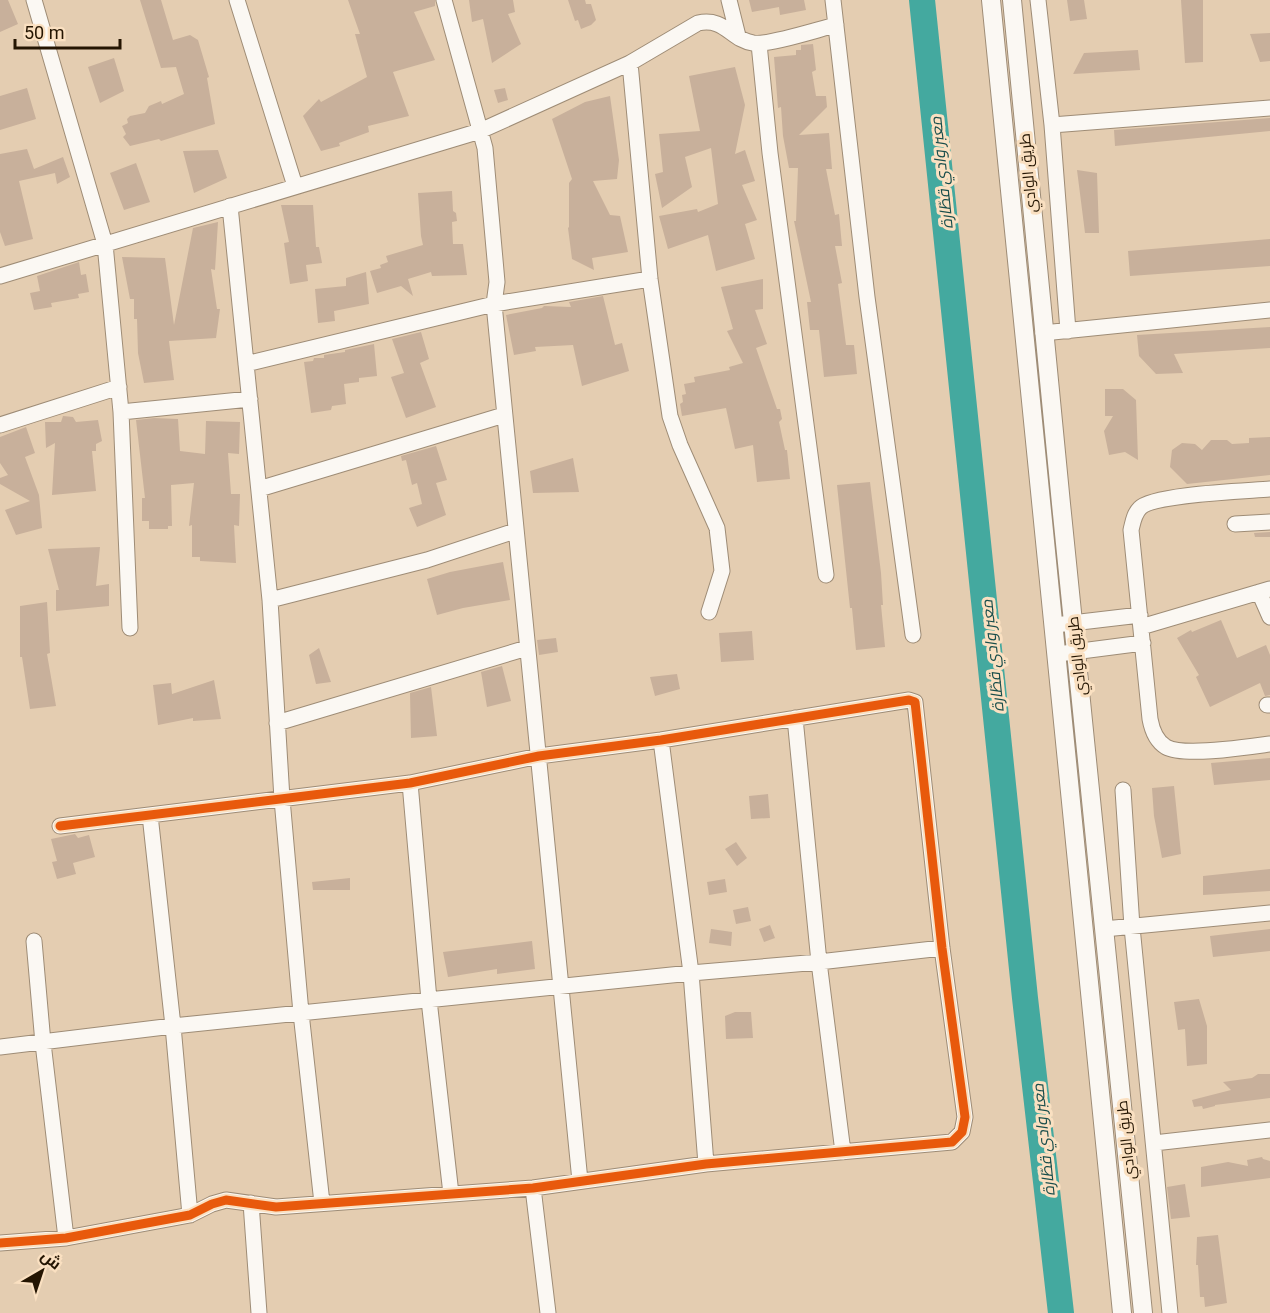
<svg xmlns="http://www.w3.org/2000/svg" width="1270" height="1313" viewBox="0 0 1270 1313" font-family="Roboto,Cairo,sans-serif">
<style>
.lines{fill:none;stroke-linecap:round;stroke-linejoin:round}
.river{stroke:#44a99f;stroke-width:26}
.building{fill:#c8b09b}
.minor-casing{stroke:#9e8c76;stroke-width:17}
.major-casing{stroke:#9e8c76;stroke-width:20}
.minor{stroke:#fbf8f3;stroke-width:15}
.major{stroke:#fbf8f3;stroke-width:18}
.cycleway-casing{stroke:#fae0c1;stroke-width:13}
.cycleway{stroke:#e8590c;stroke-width:9}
.labels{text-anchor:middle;stroke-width:6;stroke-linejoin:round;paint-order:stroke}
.street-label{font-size:15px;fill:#241502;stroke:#fae0c1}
.water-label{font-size:16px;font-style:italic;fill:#184d4b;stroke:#fae0c1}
</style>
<rect width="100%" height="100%" fill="#e4cdb1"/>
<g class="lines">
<path class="river" d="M922,0L1025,998L1061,1313"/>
</g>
<path class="building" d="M0,0H8L18,24L0,32Z
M140,0H161L173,40L190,35L198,40L209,77L207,78L215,124L161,141L159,139L130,146L123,137L126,134L122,126L128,123L127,119L130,116L145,113L149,106L161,101L162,104L184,94L176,67L161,68Z
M348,0H435V6L414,12L435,60L393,72L409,116L368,126L369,132L339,143L340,146L321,151L303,116L319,99L321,102L367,77L355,34H360Z
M469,0H513L515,12L508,14L521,44L492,63L483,19L472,22Z
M568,0H585L586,4H591L596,20L591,25L581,29L578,20L575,21Z
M749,0H804L806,10L780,15L779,7L752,12Z
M1067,0H1084L1087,19L1070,21Z
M1181,0H1203V62L1185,63Z
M1270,33V61L1260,62L1250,34Z
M813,44L816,70L812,72L816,96H826L827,107L799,135L829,133L832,169H826L835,215L839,214L842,246H835L842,283L838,284L846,345H854L857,374L824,377L819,330H810L807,302H811L794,221H796L798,168H789L783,136L781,107L778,108L774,57L796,55V50H801V45Z
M1138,50L1140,70L1073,74L1084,53Z
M114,58L124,91L100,103L88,67Z
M735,67L745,105L735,154L745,150L755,181L742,185L757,220L745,224L755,259L716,271L708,235L668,249L659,216L697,209L698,212L718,204L711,148L685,157L692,187L662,208L655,174L663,172L659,134L700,131L689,76Z
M27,88L36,119L0,130V96Z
M505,88L508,100L498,103L494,90Z
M610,96L619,160L617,179L593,181L610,215L620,216L628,252L592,258L594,270L572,259L568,228L569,227V183L572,179L552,119L585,102Z
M1270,118V131L1115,146L1114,130Z
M27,149L34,169L63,157L70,177L57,184L55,173L19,181L33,239L5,246L0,232V154Z
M218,150L227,178L194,193L183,151Z
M136,163L150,202L124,210L110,173Z
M1077,170L1097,173L1099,233H1085Z
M452,191L453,211L456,213L457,221L452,222L453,244H463L467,275L432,276L431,272L408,279L413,296L401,286L377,293L370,271L381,268L380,265L388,262L386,256L423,245L421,236L418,193Z
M281,205H313L316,247H319L322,263L306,265L308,281L290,284L284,243L289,242Z
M218,222L215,270L211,269L217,309H220L216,338L169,341L174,380L144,383L138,353L137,319H134V299H130L122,257L165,258L174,325L193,228Z
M1270,239V266L1130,276L1128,251Z
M79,262L81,275L86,274L89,292L78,294L79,298L51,303L52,307L34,310L30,293L40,291L37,276Z
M366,272L369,304L334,311L335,321L318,323L315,289L346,286V278Z
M763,279V309L755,310L767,344L756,348L777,409H780L782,419L779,422L785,450H787L790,479L757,482L753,445L735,449L726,408L682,416L680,404L683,402L682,395L686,394L684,384L695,382L694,377L730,370L729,367L743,363L727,331L733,329L721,287Z
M603,296L615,345L622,343L629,371L582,386L573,345L535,347L536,351L514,355L506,315L542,308L544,306L571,307L569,302Z
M1270,327V348L1174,354L1183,373L1156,374L1139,356L1137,335Z
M421,332L429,359L420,363L436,407L406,418L391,377L404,373L392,339Z
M374,344L377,376L359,378V382L344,384L346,404L332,406L331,410L311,413L304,362L313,361L314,358H324V355L345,352V350Z
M1105,389H1123L1136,400L1138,460L1125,452L1109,455L1104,431L1113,416H1105Z
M63,416L73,417L76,422L98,420L102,441L96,444V451H92L96,491L52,495L55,443L46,448L45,422H61Z
M154,418L178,419L180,451L205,454L206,421L240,422L239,454L228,453L231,494H240L239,526L234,525L236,563L200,561V557H192V525L189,526L194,483L171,485L172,526H168V529H149V521H142V498H145L136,420Z
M26,427L35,453L25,457L39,495L42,528L16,535L5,510L30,501L0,484V478L8,475L0,463V437Z
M1270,437V475L1187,484L1170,467L1172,450L1182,443L1195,444L1202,450L1211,440H1227L1232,444L1249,443V438Z
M436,446L447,480L436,483L446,515L417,527L409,508L422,504L417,483L412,485L406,460L402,461L401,456Z
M573,458L579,492L533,493L530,471Z
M870,482L881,573L883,605H881L885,647L856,650L852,608H850L837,485Z
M1270,532V537H1255L1254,533Z
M100,547L96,586L109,584V606L56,611V590H59L48,549Z
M503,562L510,600L463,608L437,615L427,579L450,572Z
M47,602L50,653L47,654L56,706L30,709L22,657H20V606Z
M1221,620L1237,658L1266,645L1270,655V695L1265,696L1260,683L1210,707L1196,677L1199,675L1177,638L1191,630L1192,632Z
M752,631L754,660L721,662L719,633Z
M556,638L558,652L539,655L537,640Z
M319,648L331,682L316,684L309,655Z
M502,666L511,701L487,707L481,672Z
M677,674L680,689L655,696L650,677Z
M214,680L221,719L193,721V718L158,725L153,685L171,683L172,694Z
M431,687L437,736L411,738L410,693Z
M1270,758V780L1214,785L1211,763Z
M1174,786L1181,854L1162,858L1154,816L1152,788Z
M768,794L770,818L751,819L749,796Z
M75,834L78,838L89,835L95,857L73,863L76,874L57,879L52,862L57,861L51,839Z
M736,842L747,858L737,866L725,849Z
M1270,869V891L1203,895V876Z
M350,878V890H313L312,882Z
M725,879L727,892L709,895L707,882Z
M748,907L751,921L736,924L733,910Z
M770,925L775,938L764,942L759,929Z
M711,929L732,932L731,946L709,943Z
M1270,929V951L1213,957L1210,936Z
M532,941L535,969L497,974V969L448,977L443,952Z
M1199,999L1207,1026V1064L1187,1066L1185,1029L1178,1030L1174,1002Z
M735,1012H751L753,1038L726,1039L725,1016Z
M1258,1074H1270V1098L1215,1105V1106L1203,1109L1202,1106L1194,1107L1192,1100L1231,1090L1223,1082L1252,1078Z
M1262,1157L1263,1159L1270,1161V1178L1201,1187V1167L1228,1162L1248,1166L1247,1160Z
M1185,1184L1190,1217L1171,1219L1167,1187Z
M1218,1235L1227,1303L1205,1307L1204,1297H1200L1198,1265H1196L1197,1237Z"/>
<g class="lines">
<defs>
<path id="minor" d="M34,0L105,244L121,412L130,628
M237,0L295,186
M444,0L485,148L497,282L494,304C520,597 554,889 580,1181
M729,0L738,36
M833,0L867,297L913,635
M1038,0L1052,125L1068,331
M759,44L770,153L826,575
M630,63L650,279L670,416L680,445L717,528L722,571L709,612
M1052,125L1270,108
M230,206L270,600L282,799L301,1013L322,1203
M0,276L480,131L630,63L698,23C725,17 731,40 753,43C767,46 819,29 836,25
M1043,333L1270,310
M246,364L494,304L650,279
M121,412L250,399
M0,425L119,387
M259,489L504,415
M1270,489C1247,491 1153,494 1140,508C1134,514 1133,522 1131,530L1150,719C1152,730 1156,741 1166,747C1184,757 1248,747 1270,744
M1235,524L1270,522
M1259,592L1270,617
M270,600L427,560L515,531
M1055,625L1140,615
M1141,627L1270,589
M1058,654L1143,643
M1267,705H1270
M795,718L819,962L843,1152
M277,723L527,648
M661,740L691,973L706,1164
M410,783L429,1000L451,1194
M1123,790L1132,927L1170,1313
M150,815L173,1026L190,1215
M1104,929L1270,913
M34,941L43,1043L66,1238
M0,1047L173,1026L691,973L819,962L942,948
M1154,1143L1270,1130
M533,1188L548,1313
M251,1203L259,1313
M0,1243L66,1238L190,1215L212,1204L226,1200L276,1207L533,1188L706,1164L952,1142L962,1132L965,1117L942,948L915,702L909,700L661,740L539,756L410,783L60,826"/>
<path id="major" d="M991,0L1122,1313
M1012,0C1053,438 1099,875 1143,1313"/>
</defs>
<use href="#minor" class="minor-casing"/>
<use href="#major" class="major-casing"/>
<use href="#minor" class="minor"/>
<use href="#major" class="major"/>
<defs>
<path id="cycleway" d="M0,1243L66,1238L190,1215L212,1204L226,1200L276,1207L533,1188L706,1164L952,1142L962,1132L965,1117L942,948L915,702L909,700L661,740L539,756L410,783L60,826"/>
</defs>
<use href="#cycleway" class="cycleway-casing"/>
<use href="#cycleway" class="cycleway"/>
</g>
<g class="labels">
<g class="street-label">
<text transform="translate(1028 173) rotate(-95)" y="5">طريق الوادي</text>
<text transform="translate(1077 656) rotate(-96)" y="5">طريق الوادي</text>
<text transform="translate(1126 1140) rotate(-96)" y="5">طريق الوادي</text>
</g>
<g class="water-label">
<text transform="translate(941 173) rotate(-96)" y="6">معبر وادي قطّارة</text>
<text transform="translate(992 656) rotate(-96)" y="6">معبر وادي قطّارة</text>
<text transform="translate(1043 1140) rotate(-96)" y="6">معبر وادي قطّارة</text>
</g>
</g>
<g transform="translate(42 1271) rotate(39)" stroke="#fae0c1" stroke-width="4.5" paint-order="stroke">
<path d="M0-4.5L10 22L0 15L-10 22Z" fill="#241502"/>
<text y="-9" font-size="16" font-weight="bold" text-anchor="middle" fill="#241502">ش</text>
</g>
<path d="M15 39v9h105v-9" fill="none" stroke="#241502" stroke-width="3"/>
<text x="24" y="39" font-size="18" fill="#241502" stroke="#fae0c1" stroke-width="4.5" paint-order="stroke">50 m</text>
</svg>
